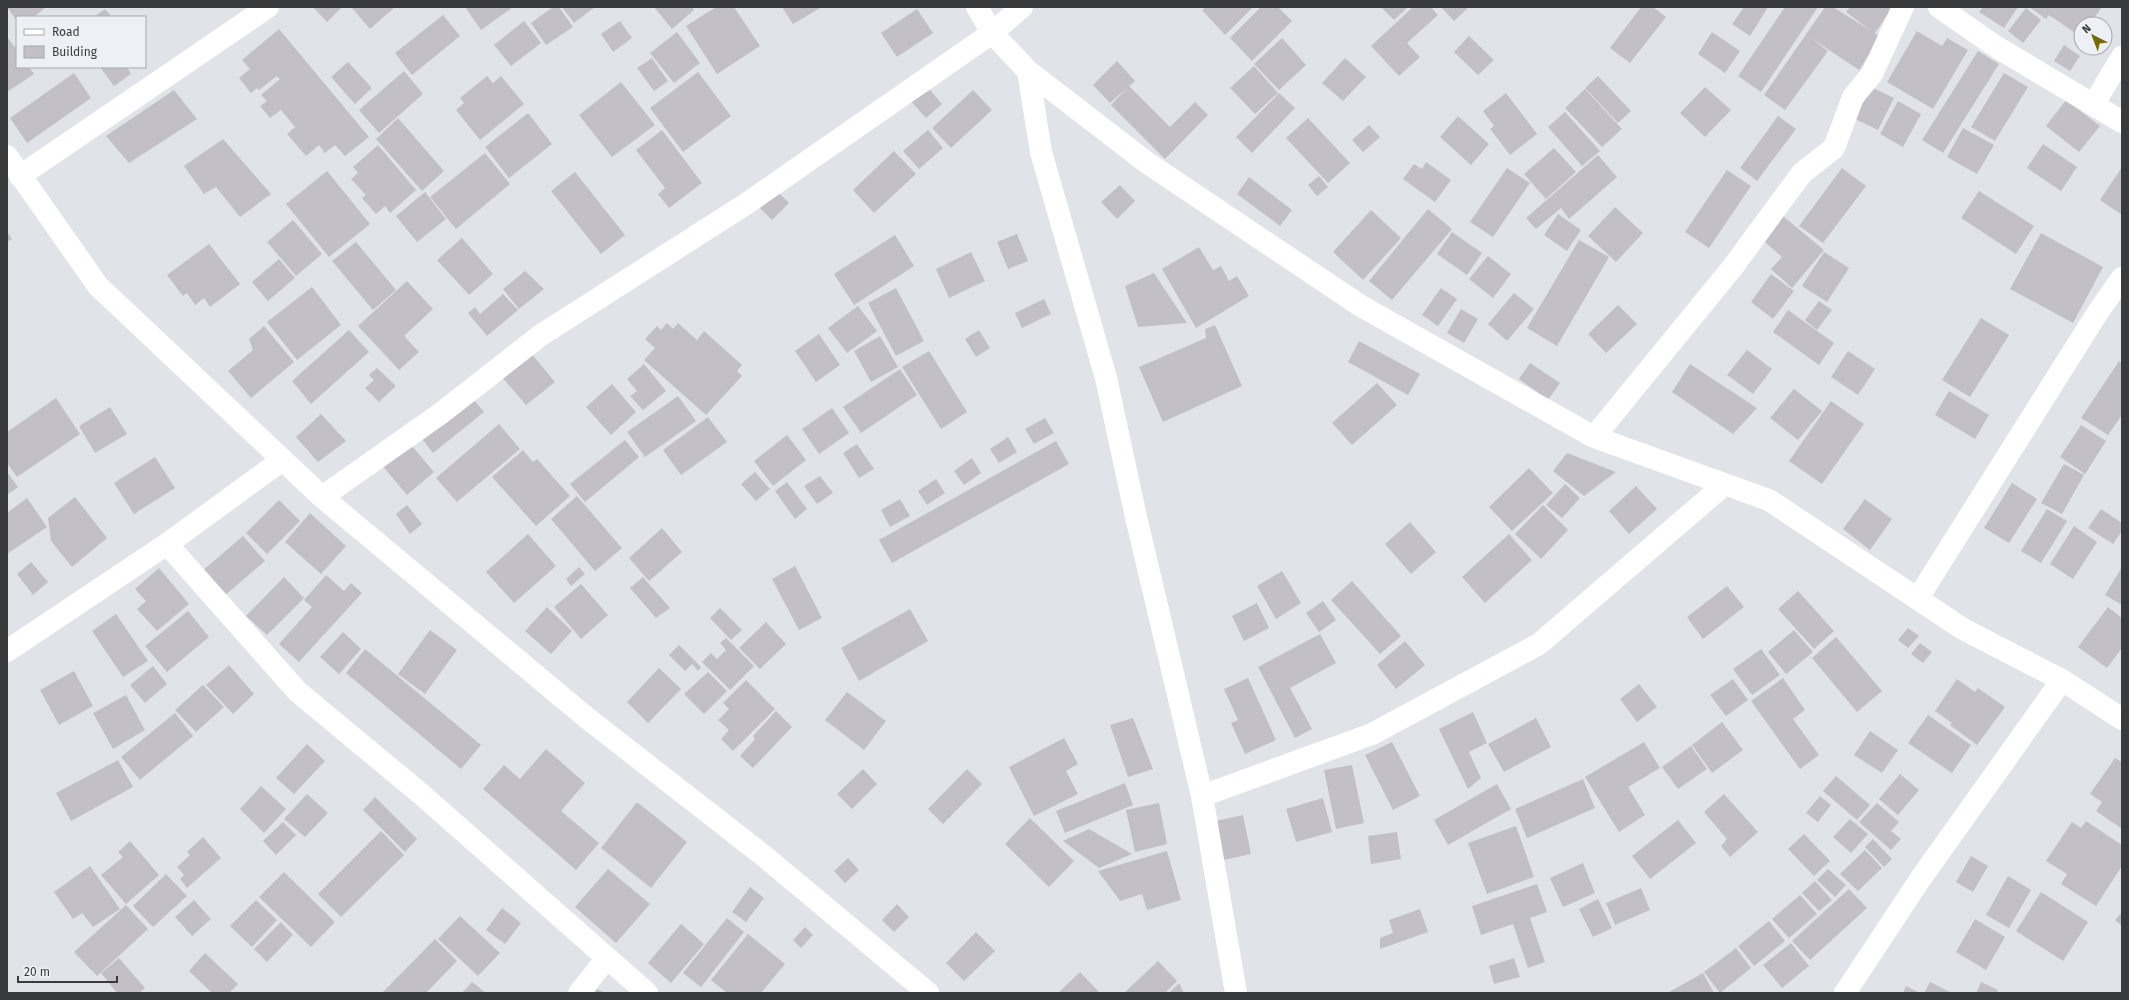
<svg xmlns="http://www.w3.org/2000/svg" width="2129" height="1000" viewBox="0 0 2129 1000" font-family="'Fira Sans',sans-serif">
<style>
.building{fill:#c2c0c6}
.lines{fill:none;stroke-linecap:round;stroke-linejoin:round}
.minor{stroke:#fff;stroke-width:22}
</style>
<rect width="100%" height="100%" fill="#e0e4e9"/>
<path class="building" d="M7,7H46L34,17H17V21Z
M313,7H340L341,8L327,22Z
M351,7H395L370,29Z
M465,7H513L481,30Z
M553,7H559L573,27L546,45L531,23Z
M562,7H595L574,23Z
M654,7H692L694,10L672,29Z
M716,7H734L760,46L717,74L686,26Z
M782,7H822L793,24Z
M1206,7H1253L1225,35L1202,10Z
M1261,7H1278L1292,21L1252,61L1230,38Z
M1381,7H1408L1394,20Z
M1413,7H1431L1438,15L1407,43L1420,57L1399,76L1371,46Z
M1441,7H1469L1454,21Z
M1641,7H1653L1666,17L1630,63L1610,48Z
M1744,7H1768L1750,36L1732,24Z
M1785,7H1818L1761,92L1738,76Z
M1825,7H1833L1870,30L1846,12L1850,7H1893L1875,33L1880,38L1859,70L1811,38L1828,51L1785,110L1764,95Z
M1983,7H2018L2004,28L1979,12Z
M2029,7H2102L2090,24H2081V37L2049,15L2046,19Z
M2026,8L2041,20L2023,43L2008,31Z
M105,9L112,17H94Z
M917,9L933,33L897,57L881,33Z
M443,15L460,36L412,75L395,53Z
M524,21L541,43L511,66L494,45Z
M620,21L632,38L613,52L601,34Z
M279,29L369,137L345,156L335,145L325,153L319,145L306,156L287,134L295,127L281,110L270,118L260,106L267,101L261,95L280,79L277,76L259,90L257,88L251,93L239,78L250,69L242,60Z
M1917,31L1942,46L1947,38L1968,50L1933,109L1887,82Z
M677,32L700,63L674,83L650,53Z
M1712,32L1740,51L1725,73L1698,54Z
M1469,36L1494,60L1478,75L1454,52Z
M8,38L17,50V67H29L34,74L7,92Z
M1282,38L1306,65L1279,90L1254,64Z
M2064,45L2080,56L2070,71L2054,61Z
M1978,51L1999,64L1943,153L1922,140Z
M652,58L668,81L654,91L637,68Z
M1345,58L1366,77L1343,101L1322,83Z
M1117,61L1135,81L1110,103L1093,85Z
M348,62L372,88L355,104L331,77Z
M1254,66L1278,93L1255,114L1230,88Z
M100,67H127L131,74L114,86Z
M404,71L423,94L379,133L359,110Z
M698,72L731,116L683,152L650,108Z
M74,73L91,98L27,143L10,118Z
M2004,73L2028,87L1995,141L1971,127Z
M487,76L493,83L501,76L524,104L480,140L456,110L464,103L460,98Z
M1598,76L1631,111L1618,123L1585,88Z
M621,82L655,125L612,157L579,115Z
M925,84L942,104L926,118L908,98Z
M1129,86L1170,127L1195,102L1208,115L1165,159L1111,105Z
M1705,87L1731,110L1705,137L1680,113Z
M1871,87L1894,98L1878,130L1855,119Z
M1585,89L1622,129L1602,147L1565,108Z
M174,90L197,119L129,163L106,136Z
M973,90L992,110L951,148L932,128Z
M1279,93L1295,108L1252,153L1236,137Z
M1506,93L1537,134L1510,155L1490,129L1494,126L1483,111Z
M2066,100L2100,126L2079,152L2046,126Z
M1898,101L1921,114L1903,147L1880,134Z
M1565,112L1600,151L1582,166L1548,127Z
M528,113L552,144L509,178L485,147Z
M1458,116L1489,144L1471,165L1440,137Z
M1778,116L1796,129L1757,181L1740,168Z
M398,118L444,171L422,191L376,139Z
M1308,118L1350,163L1328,183L1286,138Z
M1369,125L1380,137L1363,152L1352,140Z
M1963,128L1994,145L1977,174L1947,157Z
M662,130L702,183L669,208L658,194L665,188L636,150Z
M928,130L943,148L919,169L903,151Z
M223,139L271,194L240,217L216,187L204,194L184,166Z
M2043,144L2077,167L2061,191L2027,168Z
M378,145L416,190L390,213L385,206L376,214L362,198L366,195L351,179L358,173L353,167Z
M1554,148L1576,172L1546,199L1524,174Z
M894,151L916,174L874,213L853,190Z
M485,153L510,184L456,229L430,197Z
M1598,155L1617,177L1569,219L1561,208L1536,229L1526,218Z
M1426,162L1451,180L1435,202L1403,179L1414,164L1422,169Z
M2122,167V215L2100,200Z
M1507,168L1530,183L1493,237L1470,222Z
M1842,168L1866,186L1823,243L1799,226Z
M1727,170L1751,186L1709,248L1685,232Z
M327,171L370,224L329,257L286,204Z
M575,172L625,235L601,254L551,191Z
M1319,176L1328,187L1317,196L1308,185Z
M1249,177L1292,210L1280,226L1237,194Z
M1120,185L1135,201L1117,219L1101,202Z
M773,187L789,203L772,220L756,204Z
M1979,191L2034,226L2016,254L1961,218Z
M425,192L446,219L417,242L396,216Z
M1615,207L1643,233L1616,262L1588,236Z
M1428,209L1452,229L1392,300L1369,281Z
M1371,210L1401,238L1363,280L1333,252Z
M1778,212L1824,250L1792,288L1771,269L1782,257L1758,236Z
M1558,214L1581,230L1567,251L1544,235Z
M293,220L322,254L296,276L267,242Z
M7,231L12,239L7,242Z
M1452,232L1482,253L1467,275L1437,254Z
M2041,233L2103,267L2073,323L2010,289Z
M1017,234L1028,261L1008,269L997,242Z
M895,235L914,266L854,305L834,274Z
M462,238L493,274L469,295L437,260Z
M1579,240L1609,257L1557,346L1527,328Z
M356,242L396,290L373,310L332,261Z
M209,244L240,284L210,307L204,298L195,305L187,293L183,296L167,275Z
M1199,247L1213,270L1221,266L1229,281L1237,276L1249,296L1196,328L1162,269Z
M971,252L985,281L949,298L936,269Z
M1824,252L1849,268L1827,302L1802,286Z
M1488,256L1511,274L1493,298L1469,279Z
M279,259L295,278L268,301L252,282Z
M525,271L544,289L519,309L503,289Z
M1154,273L1187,323L1138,327L1125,286Z
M1771,274L1794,291L1773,319L1751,302Z
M407,281L433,309L404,336L419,352L399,370L358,326Z
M312,287L341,325L297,360L267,322Z
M896,288L924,341L896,356L868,303Z
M1441,288L1457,299L1438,326L1422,315Z
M1514,293L1534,309L1507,341L1488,324Z
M503,294L518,310L487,336L468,313L475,307L480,314Z
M1044,299L1051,314L1022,328L1015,313Z
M1819,301L1832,310L1817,330L1805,320Z
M1618,305L1637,324L1606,353L1588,334Z
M858,306L877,331L847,353L828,328Z
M1461,309L1478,319L1464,343L1447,333Z
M1788,310L1834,343L1819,365L1773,332Z
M1981,318L2009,335L1970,397L1942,380Z
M667,323L673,329L678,323L697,340L704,331L742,365L737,371L742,376L706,415L644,360L655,348L645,339L657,326L661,330Z
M1215,325L1242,386L1163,422L1139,367L1206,338L1205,329Z
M264,326L294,362L251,398L228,371L253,350L249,339Z
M349,330L369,352L311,404L292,381Z
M979,330L990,348L976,357L965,339Z
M819,334L840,365L816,382L795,351Z
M880,336L898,367L871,382L854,351Z
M1359,341L1420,374L1408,395L1348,362Z
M1747,350L1772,369L1753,394L1727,375Z
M929,351L967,412L941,429L902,367Z
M1848,351L1875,369L1858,395L1831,377Z
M530,352L555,382L526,405L501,376Z
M2119,361L2122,363V415L2108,435L2081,418Z
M1530,363L1560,383L1548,400L1519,379Z
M644,364L666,391L643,410L630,396L637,391L627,379Z
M1690,364L1757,408L1733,434L1672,392Z
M377,368L396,386L379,402L365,388L374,380L369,375Z
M900,369L917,395L861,433L843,407Z
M1377,383L1397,405L1352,445L1332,423Z
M612,384L636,412L611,435L586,407Z
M1794,389L1822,411L1798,440L1770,418Z
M1949,391L1989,415L1975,439L1935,415Z
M469,394L484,412L433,453L419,435Z
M678,396L696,421L645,457L627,432Z
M56,398L80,434L17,477L7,463V432Z
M1831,401L1864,424L1822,484L1789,461Z
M110,407L127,434L95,453L79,426Z
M832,408L849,433L819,454L802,429Z
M321,414L346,441L318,462L296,437Z
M708,417L727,442L681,475L663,450Z
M1045,418L1054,433L1034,444L1025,429Z
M499,424L520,449L457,502L436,478Z
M2081,425L2106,441L2085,474L2060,457Z
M787,435L806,460L773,486L754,461Z
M1008,437L1017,452L999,463L990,449Z
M407,440L434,472L407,495L380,463Z
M625,440L639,457L585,502L570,484Z
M1056,441L1069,464L892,563L879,540Z
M857,444L874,469L859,478L843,453Z
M523,450L533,462L537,459L570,496L536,526L492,477Z
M1567,453L1616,472L1584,496L1553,471Z
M155,457L175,488L134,514L114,483Z
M972,458L981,473L964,485L954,471Z
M2064,464L2084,475L2062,514L2041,503Z
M1529,468L1553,493L1512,531L1489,507Z
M7,472L18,487L7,495Z
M755,472L770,489L756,501L741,484Z
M820,476L833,493L817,504L804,486Z
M936,479L945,493L927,505L918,491Z
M787,482L807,509L795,519L775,491Z
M2012,483L2037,499L2009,543L1984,528Z
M1565,484L1580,498L1562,518L1546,505Z
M1636,486L1657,509L1629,534L1609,511Z
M577,496L622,548L595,571L551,519Z
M75,497L107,538L72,567L51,541L48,518Z
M27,498L47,527L7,554V513Z
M900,499L910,516L890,527L881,510Z
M1865,499L1892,519L1870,550L1843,529Z
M279,500L300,521L267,554L246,533Z
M407,505L422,524L410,534L396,514Z
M1543,505L1568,530L1541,559L1515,534Z
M2047,509L2067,521L2041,563L2021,551Z
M2101,509L2122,523V531L2113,544L2088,528Z
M310,513L346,546L321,574L285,542Z
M1410,522L1436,552L1411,574L1385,544Z
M2074,526L2097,542L2073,579L2050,564Z
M662,528L682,552L649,581L629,558Z
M528,534L556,566L514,603L486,572Z
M1509,534L1532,560L1485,603L1462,577Z
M243,536L265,561L223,597L201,572Z
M31,562L48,582L33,595L17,574Z
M795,566L822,618L799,630L772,579Z
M579,567L585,574L571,586L566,579Z
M2122,567V605L2105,595Z
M159,568L189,604L157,631L137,609L146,601L135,589Z
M1282,571L1301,603L1276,619L1257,586Z
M326,575L344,591L351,583L362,593L299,662L279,644L312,607L304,600Z
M284,577L304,598L267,635L246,616Z
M643,577L670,608L656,618L630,588Z
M1352,581L1401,636L1380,654L1331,600Z
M581,584L608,615L581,639L554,607Z
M1727,586L1744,607L1703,639L1687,617Z
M1798,591L1834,631L1814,649L1778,609Z
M1323,601L1336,620L1319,632L1306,613Z
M1257,603L1269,628L1244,641L1232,616Z
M547,607L572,631L551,654L525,631Z
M2108,607L2122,618V648L2107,668L2078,647Z
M720,608L742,630L731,640L710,618Z
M910,609L928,641L859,681L841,648Z
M188,611L209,637L167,672L145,646Z
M116,614L148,661L123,677L92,631Z
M766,622L786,644L760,669L739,648Z
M1908,628L1919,636L1908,648L1898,640Z
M430,630L457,650L425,694L398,674Z
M1794,630L1813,652L1786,674L1768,652Z
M343,632L361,649L339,674L320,657Z
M1320,634L1336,663L1290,688L1312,729L1295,738L1258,667Z
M1836,637L1882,691L1857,712L1812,658Z
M726,638L754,666L730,690L702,662L711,653L717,659L726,650L720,643Z
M1405,641L1425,665L1396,689L1377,665Z
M1920,643L1932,652L1923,663L1911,654Z
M679,645L701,667L698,671L692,664L685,671L669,655Z
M365,649L481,745L461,769L346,673Z
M1761,649L1780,675L1752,695L1733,669Z
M229,665L254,694L233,714L206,685Z
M153,666L167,684L145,703L130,685Z
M659,668L681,689L648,723L627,702Z
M74,671L93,706L59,725L40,690Z
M708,672L727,691L704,714L684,694Z
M1248,678L1276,740L1245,754L1231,723L1238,720L1224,689Z
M1783,678L1805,710L1793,719L1819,755L1800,769L1751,701Z
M1733,679L1748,700L1726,716L1710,695Z
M1957,679L1975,692L1978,688L2005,707L1977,745L1950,725L1952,723L1935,711Z
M746,680L775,709L733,751L721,739L729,730L718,720L729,709L723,703Z
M1639,684L1657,707L1637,722L1620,699Z
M203,685L224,707L196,732L175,710Z
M847,692L886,721L864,750L825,720Z
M126,695L145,730L113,749L93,713Z
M776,711L792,727L753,768L740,756L755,739L753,736Z
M1473,712L1487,743L1469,752L1481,778L1468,789L1439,729Z
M175,713L193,736L140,780L121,757Z
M1928,715L1971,745L1952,773L1908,743Z
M1133,718L1153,769L1128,777L1110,725Z
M1536,718L1551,747L1504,772L1488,744Z
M1722,722L1743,750L1712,773L1692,745Z
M1870,731L1898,750L1882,773L1854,755Z
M1064,738L1078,764L1066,771L1078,794L1034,816L1009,767Z
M1392,742L1420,796L1393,810L1365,755Z
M1644,742L1660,768L1628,787L1645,815L1619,832L1585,777Z
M307,744L325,761L294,794L276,778Z
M1691,746L1707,769L1678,789L1662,767Z
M546,749L585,783L561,811L599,843L576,870L483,789L504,765L520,779Z
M2115,758L2122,762V829L2096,811L2102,802L2090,794Z
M118,760L133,787L71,821L56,793Z
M1352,765L1364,823L1336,829L1324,770Z
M863,769L877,784L852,809L837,794Z
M967,769L982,784L943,824L928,809Z
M1900,774L1919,790L1898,815L1879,799Z
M1836,776L1870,805L1857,820L1823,791Z
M1583,779L1595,808L1527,838L1515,809Z
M1125,783L1133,805L1065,833L1056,811Z
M1497,784L1511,809L1448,845L1434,820Z
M261,786L286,809L264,833L240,809Z
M307,794L328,813L305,837L284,819Z
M1724,794L1758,832L1730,857L1721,846L1727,839L1704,812Z
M1820,796L1831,805L1818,822L1806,813Z
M375,797L417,839L405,852L363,810Z
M1323,798L1332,832L1296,842L1286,809Z
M637,802L687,842L651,888L601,848Z
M1159,803L1167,844L1135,852L1126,810Z
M1877,803L1899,822L1891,831L1901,839L1891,850L1859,822Z
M1243,815L1251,854L1219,861L1211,822Z
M1030,818L1074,861L1049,887L1005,844Z
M1850,819L1868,834L1851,853L1833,837Z
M1678,820L1696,843L1650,879L1632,856Z
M2086,821L2122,845V866L2096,906L2061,884L2067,874L2046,861L2072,822L2081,828Z
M283,822L296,835L276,855L263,841Z
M1516,826L1534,877L1487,894L1468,843Z
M1089,829L1132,854L1099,868L1063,841Z
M381,831L404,855L341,917L318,894Z
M1397,832L1401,859L1371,864L1368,836Z
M1804,834L1830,861L1814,876L1788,849Z
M203,837L221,858L187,888L180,879L184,875L177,867L190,855L187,852Z
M1873,839L1892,859L1884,867L1865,847Z
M130,841L159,875L126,904L101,875L123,857L118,852Z
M1865,850L1882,868L1858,891L1840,874Z
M1167,851L1181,900L1147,910L1142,894L1120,901L1098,871Z
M1971,856L1988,866L1973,892L1956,882Z
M848,858L859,870L845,883L834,871Z
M1583,863L1595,893L1563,907L1550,878Z
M90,866L120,909L93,927L82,913L73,919L54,892Z
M608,869L650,904L616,943L575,907Z
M1828,869L1846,885L1835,897L1817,880Z
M284,872L335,922L311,947L259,897Z
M166,874L187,896L153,927L133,906Z
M2008,876L2031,890L2009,928L1986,915Z
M1815,881L1832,900L1819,911L1802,893Z
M1537,884L1547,912L1530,918L1545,962L1528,968L1513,924L1481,935L1472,906Z
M750,887L764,898L746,922L732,912Z
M1641,888L1650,910L1615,925L1606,903Z
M1849,889L1867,908L1810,960L1792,941Z
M2041,892L2088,922L2063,961L2016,931Z
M1800,895L1817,914L1789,938L1772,919Z
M1598,899L1612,928L1593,937L1579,909Z
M194,900L211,919L192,936L175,917Z
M256,900L277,920L252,947L230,926Z
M897,904L909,917L894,932L882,920Z
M126,905L148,929L97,976L74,952Z
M502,908L521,923L505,944L486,930Z
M1420,909L1428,932L1380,949V938L1393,933L1389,920Z
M2122,912V926L2115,920Z
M460,916L500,953L478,976L438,939Z
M727,918L744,932L701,987L683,973Z
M1975,919L2005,937L1986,970L1956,952Z
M1769,921L1785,941L1754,966L1738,946Z
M281,922L293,935L267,962L254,949Z
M681,924L704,944L671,983L648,963Z
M805,927L813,935L801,948L793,940Z
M976,932L995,951L964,981L946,963Z
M748,934L785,964L761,993H727L711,980Z
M435,939L457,961L426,993H382Z
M1791,943L1809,966L1782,988L1763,965Z
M1736,948L1751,968L1720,993L1704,972Z
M205,953L238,984L229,993H212L189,971Z
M119,958L145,988L139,993H117L101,973Z
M1514,958L1520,977L1494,984L1489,966Z
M1158,961L1177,981L1165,993H1124Z
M1080,972L1100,993H1058Z
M1703,973L1714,993H1669V992Z
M472,982L486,993H462Z
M1930,982L1952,993H1924Z
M1981,982L1998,990L1996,993H1976Z
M1179,983L1184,993H1169Z
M1906,986L1920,993H1903Z
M597,989L605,993H595Z"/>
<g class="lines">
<path class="minor" d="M977,7L992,33L1028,71L1146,162L1361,306L1594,437L1769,500L1963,629L2062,680L2122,719
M1939,7L1995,46L2122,122
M1028,71L1041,152L1106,378L1136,517L1202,796L1236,993
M2093,105L2122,57
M7,156L98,286L322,497L587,718L764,856L928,993
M20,176L268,7
M1594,437L1732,268L1802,173L1834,148L1853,97L1872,74L1903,7
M322,497L440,414L541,335L746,204L992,33L1022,7
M167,544L298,692L421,794L647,993
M1918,598L2098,312L2122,278
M7,651L167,544L281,461
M1202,796L1372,734L1539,644L1724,485
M579,993L607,958
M1845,993L1921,878L2062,680"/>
</g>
<rect width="2129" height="1000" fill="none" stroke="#393a3c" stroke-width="16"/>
<rect x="16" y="16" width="130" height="52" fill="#edf1f6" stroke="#a5a8ac"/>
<rect x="24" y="29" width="20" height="6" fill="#ffffff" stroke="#a5a8ac"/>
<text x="52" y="36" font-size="12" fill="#393a3c">Road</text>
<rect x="24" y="46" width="20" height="12" fill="#c2c0c6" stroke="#a5a8ac"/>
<text x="52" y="56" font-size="12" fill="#393a3c">Building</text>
<g transform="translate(2093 36) rotate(318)"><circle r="19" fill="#edf1f6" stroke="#a5a8ac"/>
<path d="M0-3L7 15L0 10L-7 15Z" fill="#756a03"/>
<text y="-6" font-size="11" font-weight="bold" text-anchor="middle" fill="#393a3c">N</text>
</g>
<path d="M18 976v6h99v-6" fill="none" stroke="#393a3c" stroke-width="2"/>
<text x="24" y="976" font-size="12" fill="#393a3c" stroke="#edf1f6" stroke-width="3" paint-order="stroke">20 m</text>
</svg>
